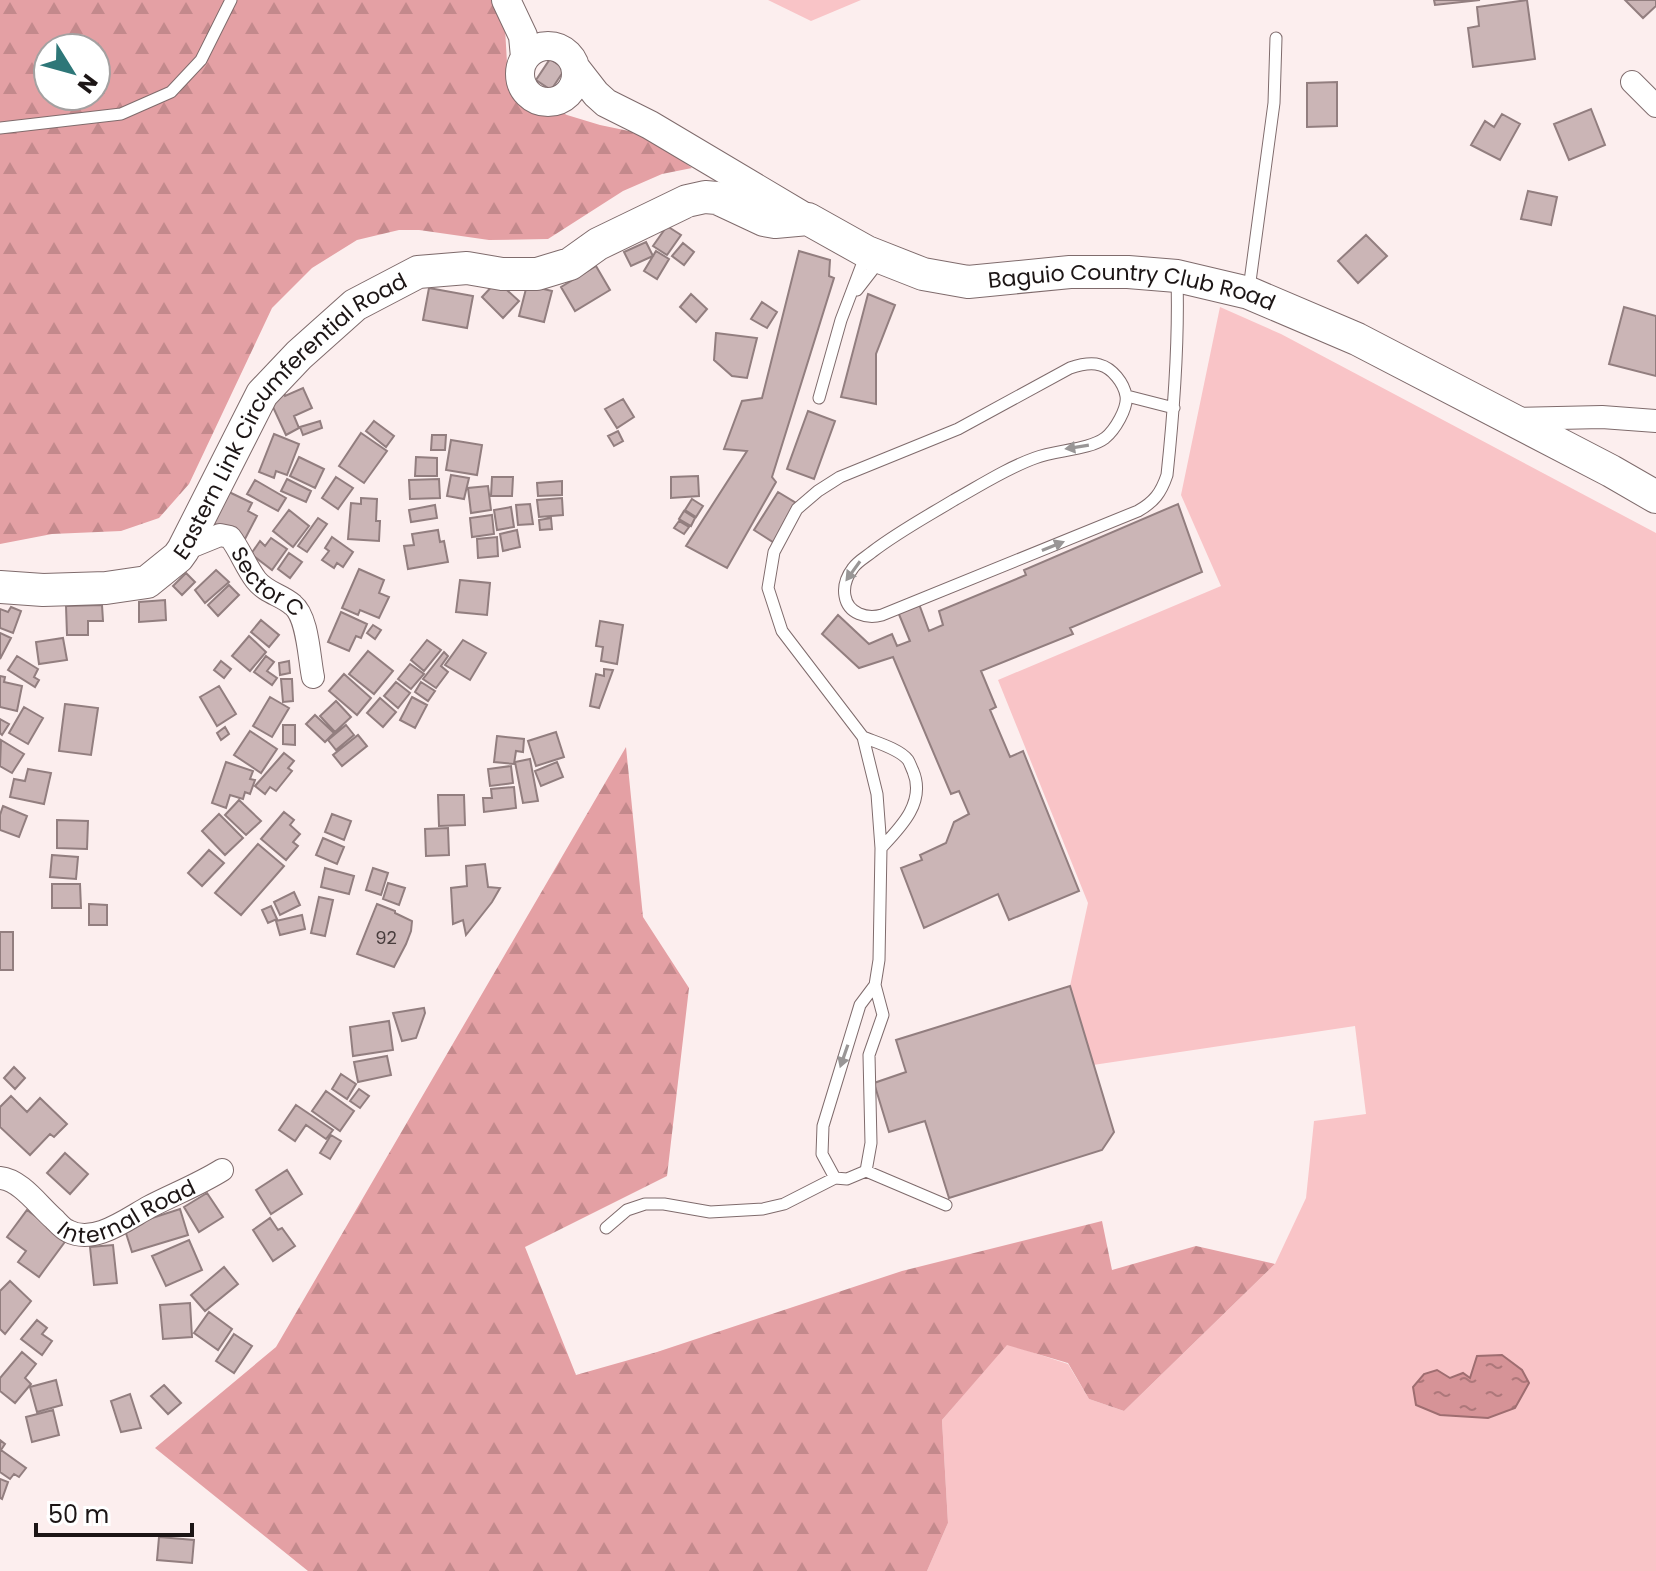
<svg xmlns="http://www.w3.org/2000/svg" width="1656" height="1571" viewBox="0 0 1656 1571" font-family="Poppins,sans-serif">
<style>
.grass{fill:#f9c4c7}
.forest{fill:url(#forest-firs);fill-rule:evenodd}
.water{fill:url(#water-ripples);stroke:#9e6d70;stroke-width:2}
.building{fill:#cbb5b6;stroke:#927e7f;stroke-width:2}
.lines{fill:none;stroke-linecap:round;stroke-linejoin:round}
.service-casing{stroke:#7f6b6c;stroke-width:13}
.minor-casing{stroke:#7f6b6c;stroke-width:24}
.tertiary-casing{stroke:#7f6b6c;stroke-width:30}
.secondary-casing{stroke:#7f6b6c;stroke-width:34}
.service{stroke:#fff;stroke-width:11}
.minor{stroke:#fff;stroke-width:22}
.tertiary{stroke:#fff;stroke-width:28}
.secondary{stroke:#fff;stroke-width:32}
.oneway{fill:#999696}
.labels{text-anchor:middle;stroke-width:8;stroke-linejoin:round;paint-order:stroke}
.number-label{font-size:18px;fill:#483d3d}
.street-label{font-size:22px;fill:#1c1515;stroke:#fff}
</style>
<defs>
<pattern id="forest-firs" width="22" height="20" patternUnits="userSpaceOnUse" patternTransform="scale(2)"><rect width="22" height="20" fill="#e4a0a4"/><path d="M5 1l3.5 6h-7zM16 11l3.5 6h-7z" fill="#c3898c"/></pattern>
<pattern id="water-ripples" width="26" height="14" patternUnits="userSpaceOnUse" patternTransform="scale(2)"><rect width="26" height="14" fill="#d69397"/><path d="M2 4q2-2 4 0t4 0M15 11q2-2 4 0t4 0" fill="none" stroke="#ad777a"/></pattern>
</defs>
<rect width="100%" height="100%" fill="#fceeee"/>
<path class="grass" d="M768,0H861L811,21Z
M1220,307L1281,334L1656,533V1571H927L948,1523L942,1420L1007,1344L1068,1364L1089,1399L1124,1411L1275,1264L1306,1198L1314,1121L1366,1114L1355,1026L1093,1065L1070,986L1088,903L998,680L1221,586L1181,495Z"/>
<path class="forest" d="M0,0H491L505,28L507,63L528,96L567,115L600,125L648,135L692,168L662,174L623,191L548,239L489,240L419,230H399L357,240L312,268L272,308L189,484L159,518L121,531L52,534L0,544ZM48,48H96V96H48Z
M626,747L643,917L689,988L667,1176L525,1247L576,1375L657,1352L902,1271L1102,1221L1112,1270L1196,1246L1275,1264L1124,1411L1089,1399L1068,1363L1007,1345L942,1420L948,1523L927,1571H308L155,1448L276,1347Z"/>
<path class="water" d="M1502,1355L1522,1370L1529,1383L1515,1408L1488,1418L1440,1415L1416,1405L1413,1387L1424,1374L1437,1370L1450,1378L1463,1373L1470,1378L1477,1356Z"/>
<path class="building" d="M1434,0H1480L1435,5Z
M1527,0L1535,59L1473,67L1468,28L1479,26L1477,7Z
M1625,0H1656V6L1643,18Z
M550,59L565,69L551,90L536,80Z
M1337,82V126L1307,127V83Z
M1591,109L1605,145L1569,160L1554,124Z
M1502,114L1520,124L1500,160L1471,145L1485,121L1494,127Z
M1528,191L1557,197L1551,225L1521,219Z
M667,226L681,235L667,255L653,246Z
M1366,235L1387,256L1358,283L1338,261Z
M646,242L653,256L631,266L624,252Z
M683,243L694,252L684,265L672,256Z
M656,251L669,259L657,279L644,271Z
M799,251L830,260L829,276L834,278L772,477L776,482L727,568L686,546L747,451L724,449L742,401L762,398Z
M596,266L610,290L575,311L561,287Z
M497,281L519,301L503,318L482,297Z
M527,285L552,291L544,322L519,316Z
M429,288L473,296L467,328L423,320Z
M691,294L707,309L696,322L680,307Z
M868,294L895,305L876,354V404L841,397Z
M762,302L777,312L767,328L751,319Z
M1624,307L1656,316V376L1609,364Z
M716,333L757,338L747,378L732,376L714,360Z
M280,385L285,396L303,388L312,408L294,416L299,428L286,435L266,392Z
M623,399L634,417L617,428L605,409Z
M808,411L835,421L814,479L787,469Z
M320,421L322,428L303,435L300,427Z
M374,421L394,436L386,447L366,431Z
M618,431L623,441L614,446L608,436Z
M361,433L387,451L364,483L339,466Z
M274,434L299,444L287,475L276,471L274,478L259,472Z
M432,435H446L445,450H431Z
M451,440L482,445L477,475L446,470Z
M299,457L324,469L315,488L290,476Z
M416,457L437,458V476H415Z
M451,475L469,478L464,499L447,496Z
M698,476L699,496L671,498V477Z
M336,477L353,488L338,509L322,498Z
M492,477H513L512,496H491Z
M287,479L311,491L306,502L281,491Z
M439,479L440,498L410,499L409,480Z
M255,480L286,498L278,511L247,494Z
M562,481V495L538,496L537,483Z
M488,486L491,510L471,513L468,488Z
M229,492L252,503L248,511L257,516L245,539L213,523Z
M778,492L796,503L776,544L754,530Z
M361,498L377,499L376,521H380L379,541L348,539L351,503L361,504Z
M562,498L563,515L539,517L537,500Z
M692,499L703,506L696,517L685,510Z
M530,504L533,524L518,525L516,505Z
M1178,504L1202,572L1070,628L1073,634L981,671L996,707L990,710L1010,757L1023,751L1079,891L1009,920L998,894L924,928L901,868L922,860L920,855L946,843L954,822L969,814L959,791L951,794L893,657L859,668L822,634L838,615L869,644L892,634L897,646L910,641L898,612L919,604L929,631L943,625L939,611L1026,575L1024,570Z
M435,505L437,518L411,522L409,510Z
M511,507L514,527L497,530L494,510Z
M289,510L309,526L293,547L273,531Z
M684,511L695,518L691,526L679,519Z
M492,515L494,534L472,537L470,518Z
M318,518L327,524L307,552L298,546Z
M551,518L552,529L540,530L539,520Z
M679,521L689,527L684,534L674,528Z
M438,530L440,542L444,541L448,562L408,569L404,546L414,545L412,534Z
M517,530L520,547L503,551L500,534Z
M332,537L353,552L343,567L337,563L334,568L322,560L329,551L325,548Z
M497,537L498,556L478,558L477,539Z
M271,538L287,549L272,570L251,554L260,541L265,546Z
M289,553L302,562L290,578L278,569Z
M359,569L384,580L379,593L389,597L379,618L360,610L358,615L342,608Z
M216,570L229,582L205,603L195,590Z
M186,573L195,582L182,595L173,586Z
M460,580L490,583L487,615L456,612Z
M229,585L239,595L218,616L208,605Z
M165,600L166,620L139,622V602Z
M102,605L103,621H88V635H67L66,606Z
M11,607L21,611L13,633L0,628V609L8,612Z
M341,612L367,624L361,638L356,636L349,651L328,642Z
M261,620L279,635L269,647L251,632Z
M600,621L623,625L617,664L601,661L603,647L596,646Z
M373,625L381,630L375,639L367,633Z
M0,633L11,638L0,659Z
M249,636L266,652L250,671L232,656Z
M63,638L67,660L39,664L36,642Z
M427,640L441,650L424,671L411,660Z
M463,640L486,653L470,680L445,665Z
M368,651L393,671L374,694L349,674Z
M444,652L448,656L441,666L448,672L436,688L423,679Z
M17,656L38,669L34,677L39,680L35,687L8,670Z
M266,656L274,662L267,671L277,678L272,685L254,672Z
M221,661L231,669L224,678L214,670Z
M289,661L290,673L280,675L279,663Z
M410,664L424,674L411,689L398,679Z
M604,669L613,670L599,708L590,706L596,674L604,676Z
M344,674L371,698L357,715L329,691Z
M0,676L5,677L4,682L22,686L17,711L0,707Z
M281,679H292L293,701L283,702Z
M396,682L410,693L398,708L384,696Z
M421,682L435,691L428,701L415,692Z
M219,686L236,714L217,726L200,697Z
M270,697L289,708L272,737L253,726Z
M412,697L427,705L415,728L400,720Z
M380,698L396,712L383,727L367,713Z
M336,701L351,717L335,732L320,716Z
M65,704L98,708L91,755L59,751Z
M24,707L43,718L28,744L9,733Z
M315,715L334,733L325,742L306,724Z
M0,719L9,724L2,735L0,733Z
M283,725H295V745L283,744Z
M346,725L354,735L336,750L328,740Z
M225,727L229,734L221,740L217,733Z
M250,731L277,749L261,773L234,755Z
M556,732L564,757L536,766L528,741Z
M358,735L367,746L342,766L333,755Z
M497,736L524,739L523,752L516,751L514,764L494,762Z
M1,740L24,754L12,773L0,766Z
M284,753L294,761L288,768L292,771L276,791L270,787L265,794L255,786Z
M530,759L538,801L523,803L515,762Z
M226,762L253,771L250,779L255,780L250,794L245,792L243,799L230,795L226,808L212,803Z
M557,762L563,777L541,786L535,771Z
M511,766L513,783L490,786L488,769Z
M28,769L51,773L44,804L10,797L14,779L25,781Z
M514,787L516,808L484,812L483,798H492L491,789Z
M438,795H464L465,825L439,826Z
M239,800L261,821L246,835L225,815Z
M3,806L27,816L19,837L0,830V815Z
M284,812L294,820L290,825L300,834L293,842L298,846L286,860L261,839Z
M219,814L243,838L225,855L202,831Z
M332,814L351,821L344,840L325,832Z
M57,820L88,821L87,849L57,848Z
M448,828L449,855L426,856L425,829Z
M323,838L344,847L337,864L316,855Z
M258,844L284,866L241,915L215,893Z
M209,850L224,863L202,886L188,873Z
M52,855L78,857L76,879L50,877Z
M485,864L488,887L500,888L492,902L466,935L463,920L453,924L451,888L467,886L466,866Z
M325,868L354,876L349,894L321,887Z
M373,868L388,873L381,895L366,890Z
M388,883L405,888L399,905L383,899Z
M52,884H80L81,908H52Z
M294,892L300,905L280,915L274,902Z
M319,897L333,900L325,936L311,933Z
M89,904L107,905V925H89Z
M377,904L395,911V913L412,921L411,931L406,944L394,967L357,954Z
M271,906L277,919L268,923L262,910Z
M302,915L305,929L280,935L276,921Z
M0,932H13V970H0Z
M1070,986L1114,1132L1102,1150L949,1198L925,1121L889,1132L874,1083L906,1072L896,1040Z
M424,1008L425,1013L416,1038L402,1041L393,1013Z
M389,1021L393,1050L353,1056L350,1027Z
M387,1056L391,1075L358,1082L354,1062Z
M14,1067L25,1078L15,1089L4,1078Z
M341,1074L356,1084L347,1099L332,1089Z
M359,1089L369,1096L360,1108L350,1101Z
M326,1091L354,1111L340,1131L312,1111Z
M11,1096L27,1112L40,1098L67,1124L54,1137L50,1134L30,1155L0,1127V1107Z
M296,1105L333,1130L326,1139L306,1125L295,1141L279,1130Z
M331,1135L341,1141L330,1159L320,1153Z
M65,1153L88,1174L70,1194L47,1173Z
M287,1170L302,1194L271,1214L256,1190Z
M207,1193L223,1217L199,1232L184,1207Z
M180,1209L188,1235L132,1252L124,1227Z
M27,1210L67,1239L39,1277L18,1262L26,1251L7,1237Z
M270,1218L278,1230L282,1228L295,1246L273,1261L253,1230Z
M189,1240L202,1270L166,1286L152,1256Z
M113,1245L117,1283L94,1285L90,1247Z
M224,1267L238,1284L205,1311L191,1295Z
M10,1281L31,1301L5,1334L0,1329V1291Z
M190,1303L192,1337L163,1339L160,1305Z
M209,1312L232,1329L218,1350L194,1333Z
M37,1320L47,1328L42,1334L52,1341L42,1355L21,1339Z
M234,1334L252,1346L234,1373L216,1361Z
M22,1352L36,1364L25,1378L31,1384L15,1403L0,1391V1378Z
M56,1380L62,1405L37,1412L30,1387Z
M164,1385L181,1403L168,1414L151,1396Z
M130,1394L141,1428L121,1432L111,1401Z
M53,1410L59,1435L32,1442L26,1417Z
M0,1440L5,1444L1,1450L26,1468L19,1477L14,1474L10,1479L0,1472Z
M0,1479L8,1482L2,1499L0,1498Z
M159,1537L194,1540L192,1563L157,1560Z"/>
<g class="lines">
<defs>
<path id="service" d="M0,128L121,114L171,92L201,60L231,0
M1249,289L1274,103L1276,38
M857,290L881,259
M1127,396L1174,408
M819,398L841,320L866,254
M863,737C875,742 900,749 908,760C910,763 911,767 913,771C926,802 901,827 881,848
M866,1171L946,1205
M835,1178L822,1154L823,1126L860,1005L875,985
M606,1228L627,1210L645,1204H664L710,1212L763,1209L784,1204L835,1178L847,1179L866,1171L871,1143L869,1055L883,1015L875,985L879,960L881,848L877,794L863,737L782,631L768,588L774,552L797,509L818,491L840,477L958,429L1070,368C1079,365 1090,362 1100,365C1112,368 1124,383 1126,396C1128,408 1115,430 1105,438C1089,450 1056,450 1035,458C1007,468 981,485 954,500C926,517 898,532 872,552C866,557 858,561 853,568C847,576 843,585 845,596C848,614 867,619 882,615L1138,511C1154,502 1161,493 1167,475C1174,409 1179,345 1177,279"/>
<g id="minor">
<path d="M1632,82L1656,106"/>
<path d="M1513,419L1602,417L1656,421"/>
<path id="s1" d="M183,550L220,535L230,537C240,550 246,567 256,580C266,593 282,595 293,605C308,617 309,658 313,677"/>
<path id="s2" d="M0,1178C21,1180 38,1205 54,1219C58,1223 63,1229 68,1231C94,1245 127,1219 149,1207C174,1194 198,1185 222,1170"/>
</g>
<path id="tertiary" d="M506,0L523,36L525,57
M520 74a28 28 0 1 1 56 0a28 28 0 1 1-56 0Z
M575,67L596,94L606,103L650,125L808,219"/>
<g id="secondary">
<path id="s3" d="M0,587L43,590L106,588L147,582L178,557L183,550L262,394L299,355L355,305L418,272L467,268L502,274H537L570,264L598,244L687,201L705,197L717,198L764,220L775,222L808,219L867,252L923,274L968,282L1070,272H1128L1177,276L1249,293L1357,339L1611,471L1656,497"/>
</g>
</defs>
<use href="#service" class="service-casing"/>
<use href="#minor" class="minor-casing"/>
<use href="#tertiary" class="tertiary-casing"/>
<use href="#secondary" class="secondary-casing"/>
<use href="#service" class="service"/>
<use href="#minor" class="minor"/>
<use href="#tertiary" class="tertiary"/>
<use href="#secondary" class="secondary"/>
</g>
<defs><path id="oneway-solid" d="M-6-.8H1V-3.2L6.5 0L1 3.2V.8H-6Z" transform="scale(2)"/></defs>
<g class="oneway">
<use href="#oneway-solid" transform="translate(1077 447) rotate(171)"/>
<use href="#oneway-solid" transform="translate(1053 546) rotate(-22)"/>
<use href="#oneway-solid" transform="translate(853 571) rotate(126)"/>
<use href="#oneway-solid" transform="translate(844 1056) rotate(109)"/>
</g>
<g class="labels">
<g class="number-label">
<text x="386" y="944">92</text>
</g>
<g class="street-label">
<text dy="8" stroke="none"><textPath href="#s3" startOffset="1324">Baguio Country Club Road</textPath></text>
<text dy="8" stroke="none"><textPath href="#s3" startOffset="372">Eastern Link Circumferential Road</textPath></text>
<text dy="8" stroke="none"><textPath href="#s1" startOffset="110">Sector C</textPath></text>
<text dy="8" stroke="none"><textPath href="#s2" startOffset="152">Internal Road</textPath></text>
</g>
</g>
<g transform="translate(72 72) rotate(127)"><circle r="38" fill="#ffffff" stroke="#a4a1a1" stroke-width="2"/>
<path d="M0-6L14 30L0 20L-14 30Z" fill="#2e7778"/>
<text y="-12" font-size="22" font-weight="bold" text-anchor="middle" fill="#1c1515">N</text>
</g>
<path d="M36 1523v12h156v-12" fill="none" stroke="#1c1515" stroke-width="4"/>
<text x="48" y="1523" font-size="24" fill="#1c1515" stroke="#ffffff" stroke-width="6" paint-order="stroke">50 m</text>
</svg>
